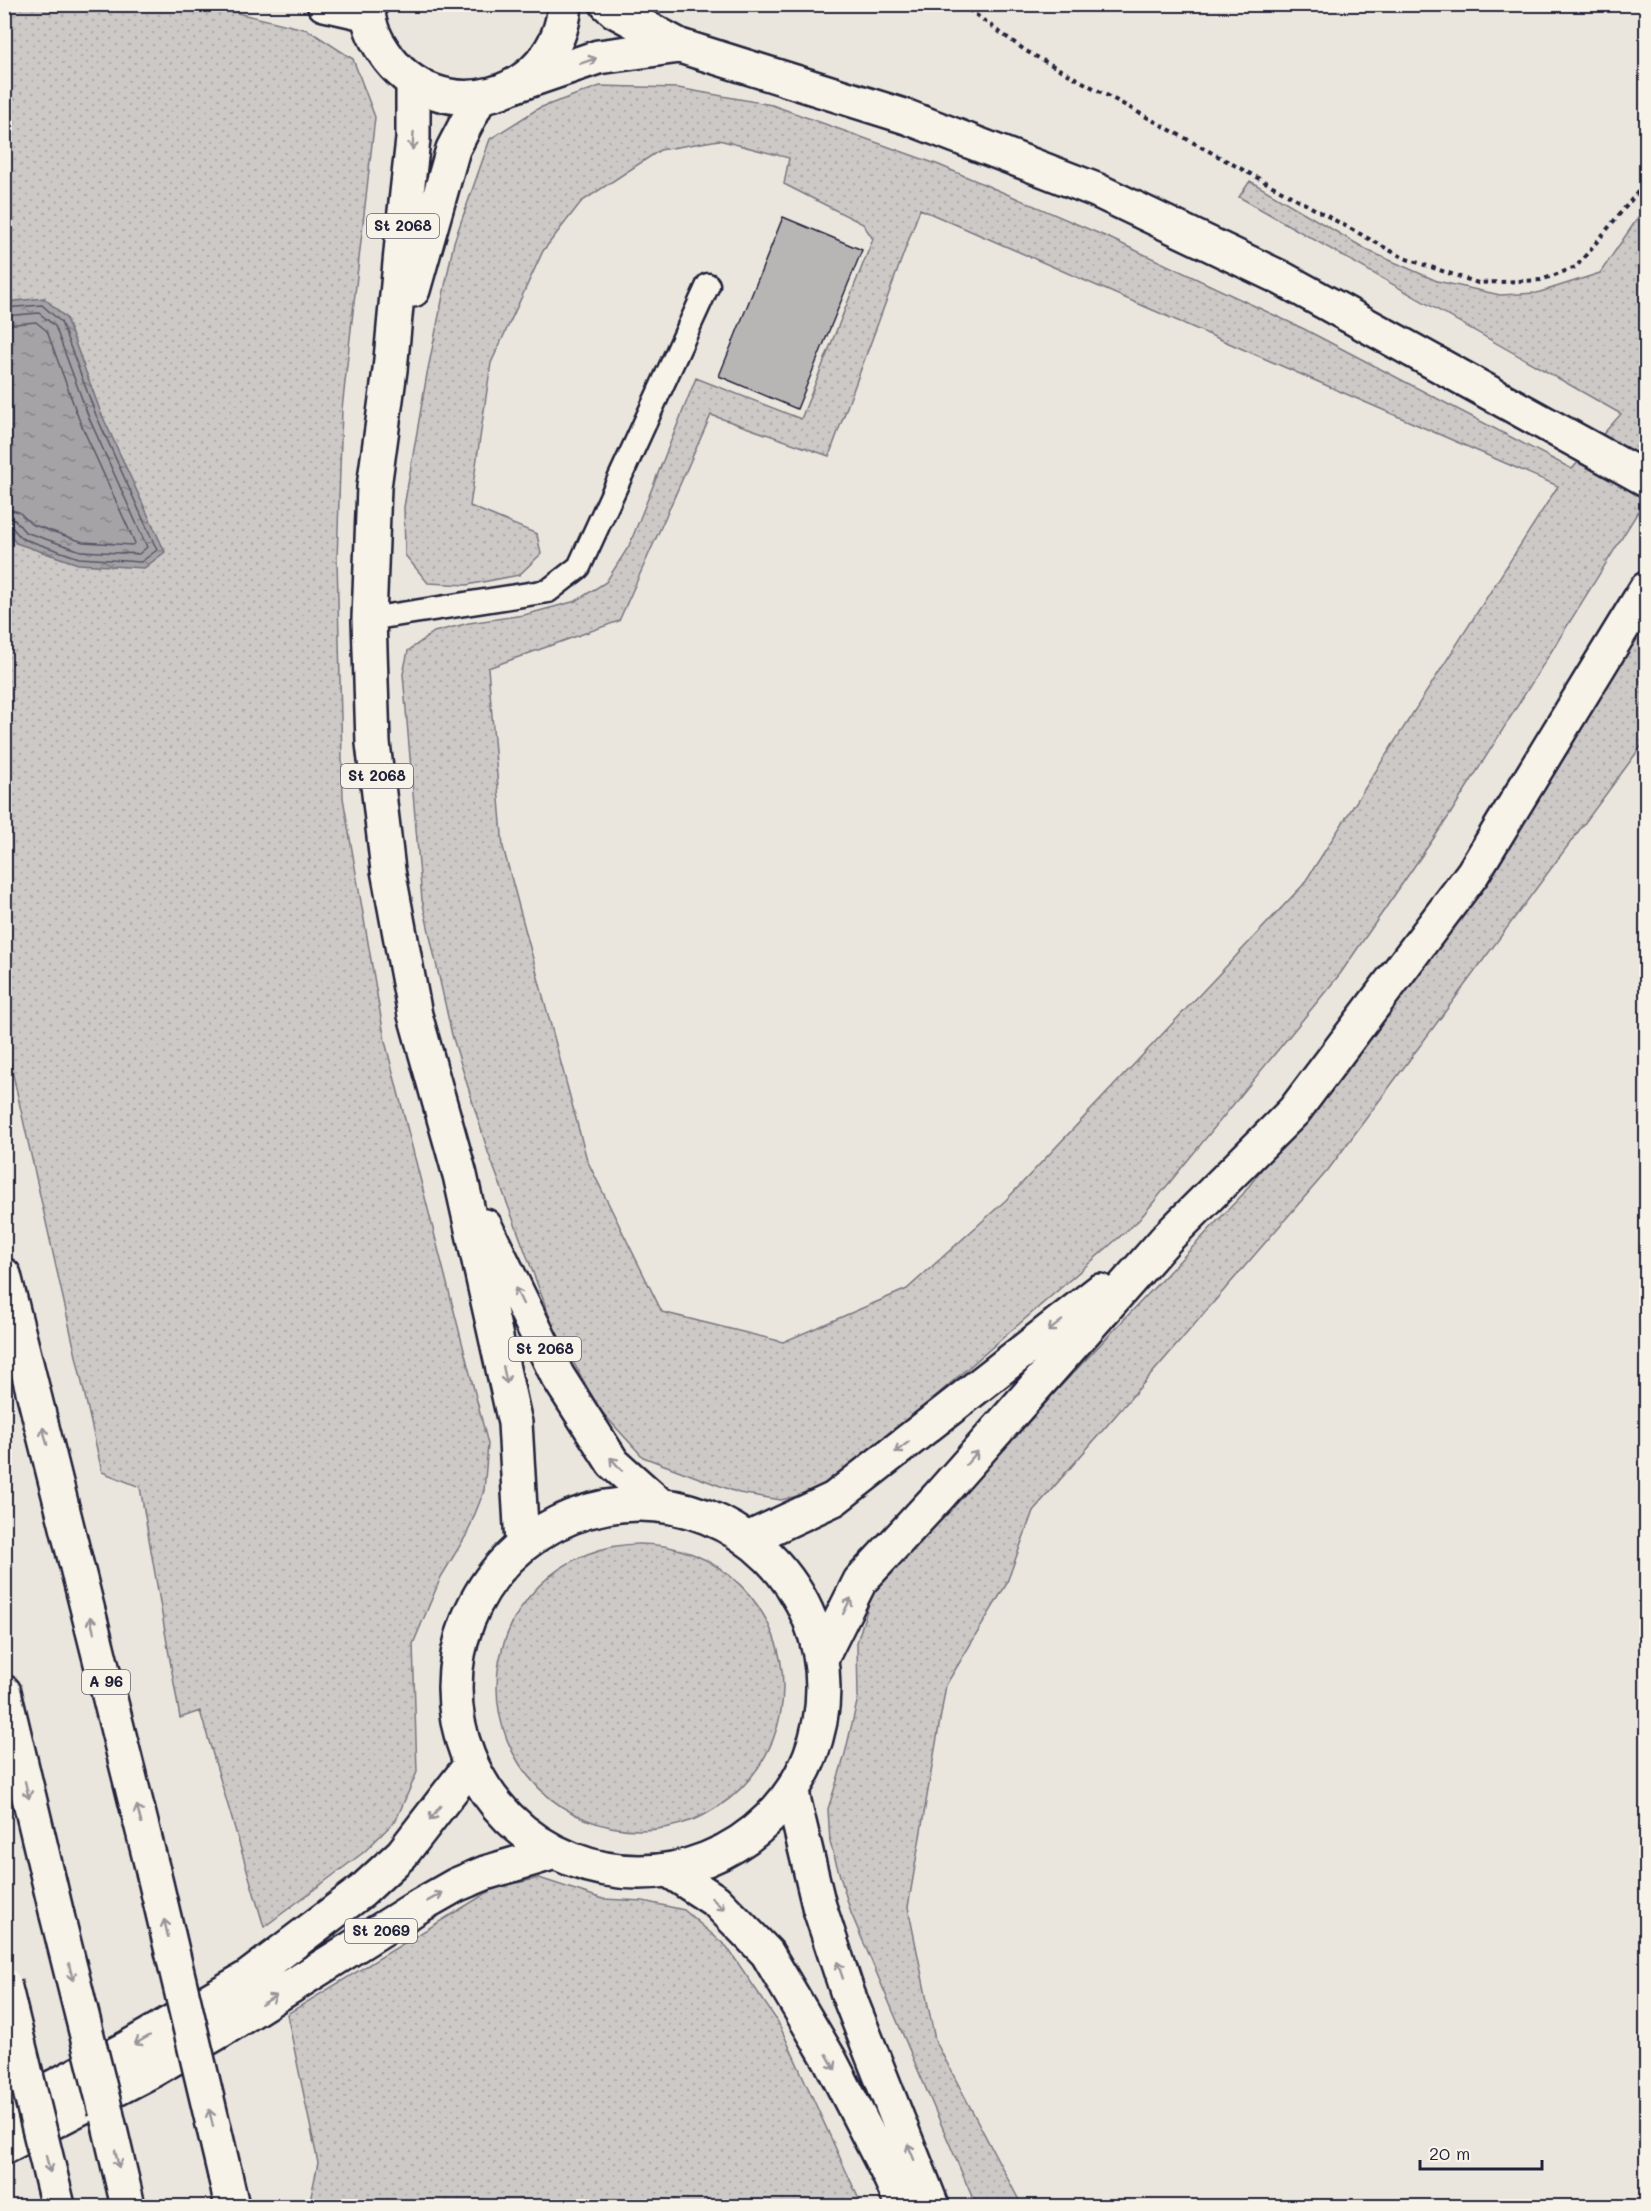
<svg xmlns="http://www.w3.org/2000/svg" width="1651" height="2211" viewBox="0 0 1651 2211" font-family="Mali,sans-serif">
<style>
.grass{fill:url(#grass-dots);stroke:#787680;stroke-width:1.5;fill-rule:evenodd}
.water{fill:url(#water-ripples);stroke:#716f7b;stroke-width:1.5}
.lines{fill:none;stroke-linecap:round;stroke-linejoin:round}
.shore{stroke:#575666;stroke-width:1.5}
.building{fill:#b8b6b5;stroke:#22223b;stroke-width:1.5}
.service-casing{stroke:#22223b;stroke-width:27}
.tertiary-casing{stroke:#22223b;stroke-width:38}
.secondary-casing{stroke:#22223b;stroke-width:38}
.primary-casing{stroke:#22223b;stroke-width:38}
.motorway-casing{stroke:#22223b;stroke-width:38}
.path{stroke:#22223b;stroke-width:4;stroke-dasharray:4.5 4.5;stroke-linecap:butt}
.service{stroke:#f7f3e8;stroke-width:22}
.tertiary{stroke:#f7f3e8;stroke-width:33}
.secondary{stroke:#f7f3e8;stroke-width:33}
.primary{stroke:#f7f3e8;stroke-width:33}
.motorway{stroke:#f7f3e8;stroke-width:33}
.motorway-bridge-casing{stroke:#22223b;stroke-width:38;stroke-linecap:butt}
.motorway-bridge{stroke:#f7f3e8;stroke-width:33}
.oneway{stroke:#97959a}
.labels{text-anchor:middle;stroke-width:4.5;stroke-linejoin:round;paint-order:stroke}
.shield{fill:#f7f3e8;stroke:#62616f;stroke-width:1.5}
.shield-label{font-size:15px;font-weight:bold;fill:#22223b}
</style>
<defs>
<pattern id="grass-dots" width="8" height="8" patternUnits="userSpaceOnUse" patternTransform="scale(1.5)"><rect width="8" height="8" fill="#cdc9c6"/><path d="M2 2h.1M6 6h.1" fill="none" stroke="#b0acab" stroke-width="1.8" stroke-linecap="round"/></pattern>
<pattern id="water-ripples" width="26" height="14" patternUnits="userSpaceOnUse" patternTransform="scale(1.5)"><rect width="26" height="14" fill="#a6a3a6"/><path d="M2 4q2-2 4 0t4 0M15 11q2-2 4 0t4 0" fill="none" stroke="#878488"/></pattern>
</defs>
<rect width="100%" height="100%" fill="#eae6de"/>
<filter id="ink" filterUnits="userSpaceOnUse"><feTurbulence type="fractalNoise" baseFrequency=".0167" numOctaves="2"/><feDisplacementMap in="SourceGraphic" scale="12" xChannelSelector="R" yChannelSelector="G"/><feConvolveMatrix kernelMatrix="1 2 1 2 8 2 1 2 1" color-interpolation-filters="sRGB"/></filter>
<g filter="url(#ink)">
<path class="grass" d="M4,5H204L308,30L353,59L375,117L342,409L337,560L343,798L385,1041L488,1444L484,1491L467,1534L441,1577L413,1644L417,1772L396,1820L364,1852L264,1927L200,1711L180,1718L140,1487L102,1472L5,1039Z
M600,86L678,88L772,105L939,165L1107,237L1304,329L1572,469L1621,414L1239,197L1250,181L1369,251L1437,281L1500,295L1537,293L1600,273L1646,206V499L1449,816L1340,974L1139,1220L877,1447L818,1491L781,1500L739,1493L643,1457L600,1410L553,1326L488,1152L452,1035L422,900L403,674L408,651L434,632L469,623L524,615L576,601L606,582L629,546L696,378L801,419L873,239L863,224L784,184L789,158L719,140L660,150L581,202L543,251L491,363L470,506L537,534L541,554L519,575L467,585L428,583L405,555L404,507L427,374L454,242L490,139L539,108ZM920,209L1558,486L1303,885L1006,1200L907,1289L783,1342L662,1312L587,1160L503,847L488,668L619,621L711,415L829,456Z
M1646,611V740L1328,1170L1033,1511L1006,1585L946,1685L908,1907L935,2040L1022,2206H976L851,1913L830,1842L828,1809L844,1758L858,1698L857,1642L872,1594L916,1528L1002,1448L1243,1194L1487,871Z
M497 1687a143 143 0 1 1 286 0a143 143 0 1 1-286 0Z
M539,1878L603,1899L643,1901L684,1910L727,1947L778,2022L862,2206H309L318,2163L287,2014L495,1888Z"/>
<path class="water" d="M44,298L66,318L101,413L165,552L144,568L78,564L16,543L5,528V302Z"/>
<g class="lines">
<path class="shore" d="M4,308L42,305L61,322L96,415L157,550L141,562L79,558L21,538L11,526L4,525
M4,316L39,313L55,326L89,418L147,547L139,554L81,551L25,532L15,520L4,517
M4,325L36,322L47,331L80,422L135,543L132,545L83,542L31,524L19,512L4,508"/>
</g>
<path class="building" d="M783,217L862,250L797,409L719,376Z"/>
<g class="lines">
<defs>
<path id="service" d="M369,619L548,591L579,567L708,285"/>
<path id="tertiary" d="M748,1539L834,1499L1100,1291
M821,1659L860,1581L938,1497L1167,1238L1294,1111L1473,873L1646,589"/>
<path id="secondary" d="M607,4L615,11L680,46L907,117L1096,190L1281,278L1646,479
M513,86L598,57L680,46"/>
<path id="primary" d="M368,4C367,21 374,38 384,52C437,132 558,100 565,4
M413,83V139L404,220L390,370L374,487L369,619L373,743L388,870L415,1015L460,1175L515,1423L522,1543
M413,290L453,149L480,97
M485,1226L557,1375L613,1463L659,1504
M455 1688a184 184 0 1 1 368 0a184 184 0 1 1-368 0Z
M4,2113L129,2047L247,1978L362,1891L402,1854L470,1766
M4,2147L153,2070L220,2031L419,1906L456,1885L485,1873L552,1853"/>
<path id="motorway" d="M324,4L368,14
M4,1275L153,1871
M4,1692L57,1915
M792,1793L819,1906L848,1994L932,2206
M670,1871L716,1901L767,1953L830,2060L890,2177L903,2206
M106,2112L128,2206
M225,2175L232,2206"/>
</defs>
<use href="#service" class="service-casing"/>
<use href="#tertiary" class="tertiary-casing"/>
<use href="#secondary" class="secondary-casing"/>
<use href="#primary" class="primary-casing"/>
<use href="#motorway" class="motorway-casing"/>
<path class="path" d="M961,4L1026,51L1404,258L1478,283L1541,280L1576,267L1646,182"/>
<use href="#service" class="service"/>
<use href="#tertiary" class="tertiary"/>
<use href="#secondary" class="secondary"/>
<use href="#primary" class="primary"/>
<use href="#motorway" class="motorway"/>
<defs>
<path id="motorway-bridge" d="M153,1871L225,2175
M57,1915L106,2112
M4,1984L58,2206"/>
</defs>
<use href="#motorway-bridge" class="motorway-bridge-casing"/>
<use href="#motorway-bridge" class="motorway-bridge"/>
</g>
<defs><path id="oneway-shaft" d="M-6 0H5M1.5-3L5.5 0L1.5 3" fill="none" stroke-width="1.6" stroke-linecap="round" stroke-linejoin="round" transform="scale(1.5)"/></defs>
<g class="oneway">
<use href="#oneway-shaft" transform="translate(588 61) rotate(-19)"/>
<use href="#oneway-shaft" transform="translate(413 141) rotate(94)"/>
<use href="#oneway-shaft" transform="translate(519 1296) rotate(-116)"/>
<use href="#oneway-shaft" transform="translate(1055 1326) rotate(142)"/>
<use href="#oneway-shaft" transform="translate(505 1375) rotate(78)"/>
<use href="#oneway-shaft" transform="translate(45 1436) rotate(-104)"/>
<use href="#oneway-shaft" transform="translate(902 1447) rotate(142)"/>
<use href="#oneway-shaft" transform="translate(972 1458) rotate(-49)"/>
<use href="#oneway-shaft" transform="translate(616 1464) rotate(-132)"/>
<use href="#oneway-shaft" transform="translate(847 1606) rotate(-64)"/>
<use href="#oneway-shaft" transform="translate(92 1625) rotate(-104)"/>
<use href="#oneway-shaft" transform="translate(27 1790) rotate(77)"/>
<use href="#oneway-shaft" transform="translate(435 1813) rotate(127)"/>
<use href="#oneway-shaft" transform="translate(139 1814) rotate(-104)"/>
<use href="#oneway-shaft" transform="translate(435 1897) rotate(-29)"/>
<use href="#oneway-shaft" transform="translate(718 1904) rotate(42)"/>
<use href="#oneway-shaft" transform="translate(166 1928) rotate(-103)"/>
<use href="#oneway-shaft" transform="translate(840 1970) rotate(-109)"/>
<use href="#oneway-shaft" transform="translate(71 1972) rotate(76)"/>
<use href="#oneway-shaft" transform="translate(269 2000) rotate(-32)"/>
<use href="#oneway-shaft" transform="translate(142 2040) rotate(150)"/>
<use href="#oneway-shaft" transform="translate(831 2062) rotate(61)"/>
<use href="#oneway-shaft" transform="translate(211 2118) rotate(-103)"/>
<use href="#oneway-shaft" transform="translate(911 2152) rotate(-112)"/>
<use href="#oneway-shaft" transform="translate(117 2159) rotate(77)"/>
<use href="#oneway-shaft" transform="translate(48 2164) rotate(76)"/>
</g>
</g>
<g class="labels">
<g class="shield">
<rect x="367" y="214" width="72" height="24" rx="4.5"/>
<rect x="341" y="764" width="72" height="24" rx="4.5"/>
<rect x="509" y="1337" width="72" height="24" rx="4.5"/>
<rect x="82" y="1670" width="48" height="24" rx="4.5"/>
<rect x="345" y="1919" width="72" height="24" rx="4.5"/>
</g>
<g class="shield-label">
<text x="403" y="231">St 2068</text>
<text x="377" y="781">St 2068</text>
<text x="545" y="1354">St 2068</text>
<text x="106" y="1687">A 96</text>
<text x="381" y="1936">St 2069</text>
</g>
</g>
<rect width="1651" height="2211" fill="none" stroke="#f7f3e8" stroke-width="24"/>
<rect x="12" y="12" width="1627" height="2187" fill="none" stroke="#22223b" stroke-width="2" filter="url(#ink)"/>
<path d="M1420 2160v9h122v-9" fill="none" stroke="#22223b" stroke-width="3"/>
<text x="1429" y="2160" font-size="18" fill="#22223b" stroke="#f7f3e8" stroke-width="4.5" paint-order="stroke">20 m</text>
</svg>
